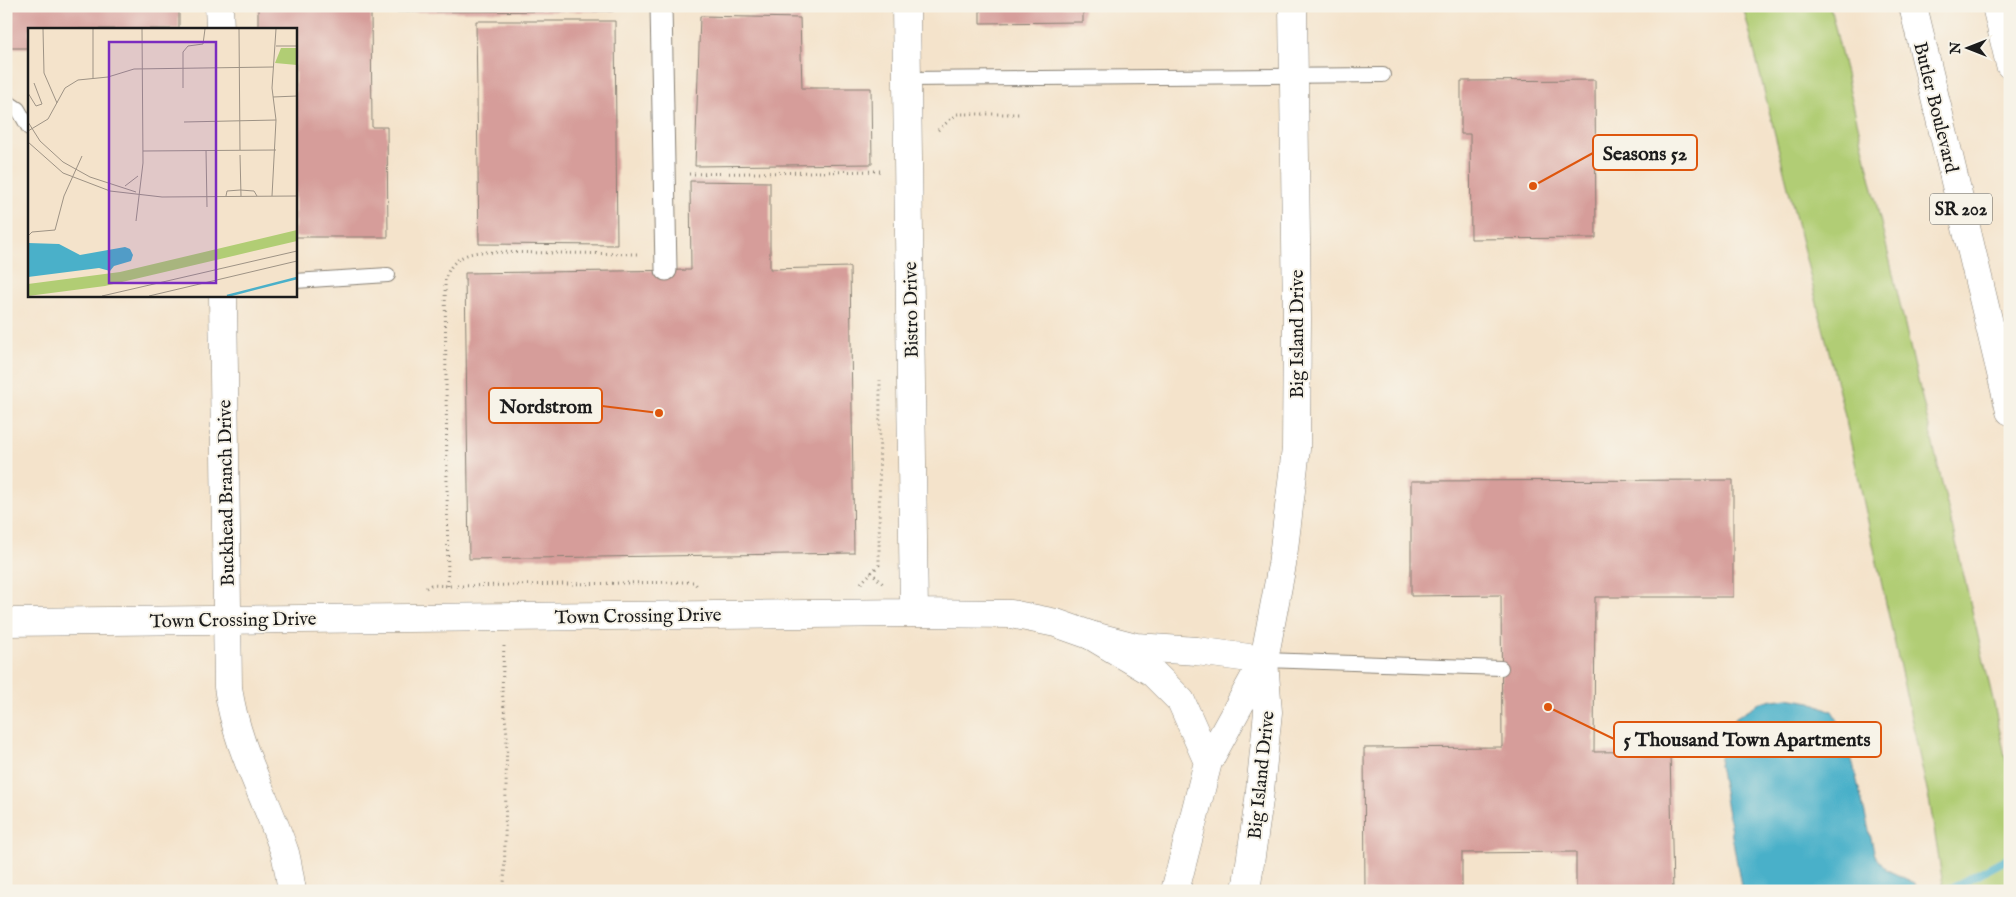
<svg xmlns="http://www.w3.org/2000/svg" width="2016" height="897" viewBox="0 0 2016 897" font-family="'IM FELL English',serif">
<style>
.green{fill:#b1cd74;stroke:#667448}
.water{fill:#4ab0c9;stroke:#336672}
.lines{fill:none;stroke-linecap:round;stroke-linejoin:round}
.stream{stroke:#4ab0c9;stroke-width:9}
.building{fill:#d69d9a}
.service-casing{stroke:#888074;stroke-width:16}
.pedestrian-casing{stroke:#888074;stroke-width:23}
.minor-casing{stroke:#888074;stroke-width:29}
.tertiary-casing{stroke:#888074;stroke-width:29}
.motorway-casing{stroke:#888074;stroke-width:29}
.path{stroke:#888074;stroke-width:3;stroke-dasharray:1 4;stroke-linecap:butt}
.service{stroke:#fff;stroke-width:14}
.pedestrian{stroke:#fff;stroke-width:21}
.minor{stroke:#fff;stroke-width:28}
.tertiary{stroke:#fff;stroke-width:28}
.motorway{stroke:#fff;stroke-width:28}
.labels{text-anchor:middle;stroke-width:4;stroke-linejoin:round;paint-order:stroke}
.shield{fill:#f7f3e8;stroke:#5e5c59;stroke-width:1}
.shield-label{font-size:18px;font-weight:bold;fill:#1c1c1c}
.street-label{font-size:19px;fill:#1c1c1c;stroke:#f7f3e8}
.inset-river{fill:none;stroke:#4ab0c9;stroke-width:2.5}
.inset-road{fill:none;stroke:#9e9385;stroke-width:1}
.view{fill:#7b2cbf;fill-opacity:0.15;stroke:#7b2cbf;stroke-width:2.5}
.inset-edge{fill:none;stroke:#1c1c1c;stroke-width:2.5}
.leader{fill:none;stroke:#de560d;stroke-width:2}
.callout-dot{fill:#de560d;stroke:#f7f3e8;stroke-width:2}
.callout{fill:#f7f3e8;stroke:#de560d;stroke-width:2}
.callout-label{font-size:20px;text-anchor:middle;font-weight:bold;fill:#1c1c1c}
</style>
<rect width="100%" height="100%" fill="#f7f3e8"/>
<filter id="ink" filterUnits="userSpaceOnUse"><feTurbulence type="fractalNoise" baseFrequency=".02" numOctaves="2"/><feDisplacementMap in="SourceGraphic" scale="10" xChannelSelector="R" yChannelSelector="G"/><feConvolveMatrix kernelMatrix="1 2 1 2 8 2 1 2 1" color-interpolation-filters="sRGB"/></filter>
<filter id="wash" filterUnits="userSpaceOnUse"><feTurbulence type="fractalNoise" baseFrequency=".0096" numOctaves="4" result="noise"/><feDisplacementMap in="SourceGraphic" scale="20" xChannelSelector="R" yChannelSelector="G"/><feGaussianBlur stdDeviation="1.12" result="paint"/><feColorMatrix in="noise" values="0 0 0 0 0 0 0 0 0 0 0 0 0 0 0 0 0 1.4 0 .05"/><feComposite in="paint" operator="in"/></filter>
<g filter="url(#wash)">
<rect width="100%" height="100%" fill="#f4e3cb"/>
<path class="green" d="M1743,6H1830L1994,704L2010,779V891H1944L1930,804L1844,412Z"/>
<path class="water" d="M1787,698L1811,702L1832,711L1842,727L1850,752L1875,855L1887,870L1915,883L1917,891H1742L1719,765L1723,740L1736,717L1761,702Z"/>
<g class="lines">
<path class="stream" d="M1947,891L2010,857"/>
</g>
<g id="blocks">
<path class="building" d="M6,6H179V29H29V48H6Z
M258,6H614V11L371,12L372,127H387L388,237H295V29H258Z
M980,6H1083V22L980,23Z
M700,16L800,18L802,88H871L872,164L695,166Z
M476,21H615L617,245L479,244Z
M1595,80L1596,238L1471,239L1470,134H1461V81Z
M690,181L770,182V269L850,267L854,553L469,559L465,273L691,270Z
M1733,480V597H1595L1594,752L1670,751L1673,891H1576V852L1462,853V891H1365L1364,748L1502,747L1501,595L1411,596V481Z"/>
</g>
</g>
<g filter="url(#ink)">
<use href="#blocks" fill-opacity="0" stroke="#888074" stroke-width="1"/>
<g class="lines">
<defs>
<path id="service" d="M906,79L1383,75
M6,101L18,109L29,128
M295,281L388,275
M1264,660L1501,668"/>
<path id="pedestrian" d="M661,6L666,270"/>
<path id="minor" d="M219,6L220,29
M906,6L914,613
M223,295L228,687C236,747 266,797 285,853C288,865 290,878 292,891
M6,622L914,613L1011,614L1056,623L1090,635L1136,647L1197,651L1264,660"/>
<path id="tertiary" d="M1090,635L1152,672L1181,701L1208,762
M1175,891L1208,762L1264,660
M1246,891L1259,800L1268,712L1264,660L1282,565L1296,449L1297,318L1293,6"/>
<path id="motorway" d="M1913,6L2010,411
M1996,6L2010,65"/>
</defs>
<use href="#service" class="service-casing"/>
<use href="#pedestrian" class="pedestrian-casing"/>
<use href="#minor" class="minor-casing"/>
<use href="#tertiary" class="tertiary-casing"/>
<use href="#motorway" class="motorway-casing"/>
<path class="path" d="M938,130L957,114H1021
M689,174L880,171
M871,572L883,584
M861,583L879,565L880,380
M448,586L445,280C450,262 462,254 480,252L640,254
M457,586L680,582H694L697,586
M426,588L431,585L451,586
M504,646L502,690L507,735L504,891"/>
<use href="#service" class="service"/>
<use href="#pedestrian" class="pedestrian"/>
<use href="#minor" class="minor"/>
<use href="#tertiary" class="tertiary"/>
<use href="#motorway" class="motorway"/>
</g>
</g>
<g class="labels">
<rect class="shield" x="1930" y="193.5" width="62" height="31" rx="4"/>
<g class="shield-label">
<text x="1961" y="215">SR 202</text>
</g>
<g class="street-label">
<text transform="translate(1937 107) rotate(76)" y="7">Butler Boulevard</text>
<text transform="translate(910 310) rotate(-91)" y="7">Bistro Drive</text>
<text transform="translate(1296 334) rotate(-90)" y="7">Big Island Drive</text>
<text transform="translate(225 493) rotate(-91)" y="7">Buckhead Branch Drive</text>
<text transform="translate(638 615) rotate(-1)" y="7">Town Crossing Drive</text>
<text transform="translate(233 619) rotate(-1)" y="7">Town Crossing Drive</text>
<text transform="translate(1260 775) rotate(-84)" y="7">Big Island Drive</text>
</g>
</g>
<g transform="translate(28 28)">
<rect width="269" height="269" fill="#f4e3cb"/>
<path d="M253,20H269V37L247,35ZM269,202V213L77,258L0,268V256L92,244Z" fill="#b1cd74"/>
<path d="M0,215L31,216L52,227L97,219L102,221L105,227L103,233L86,238L82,243L71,240L0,249Z" fill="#4ab0c9"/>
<path class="inset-river" d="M199,268L269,250"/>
<path class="inset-road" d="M15,1L16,45L29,75M65,1V50M211,1L212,122M248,18H269M155,60V24L160,18L175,16L177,1M0,65L8,78L14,76L6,55M245,69L269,68M0,94L12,113L35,134L62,149L108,164M156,94L248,92L244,60L248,1M0,103L20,91L37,60L50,52L80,49L106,41L245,39M0,114L35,145L82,163L134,169L269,168M178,122L179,179M115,123L248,122M212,127L213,168M97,158L110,148M198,168L199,163L212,162L226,163L229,168M244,168L248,92M108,193L115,135L114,1M0,208L4,204L27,202L36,168L54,128M74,268L269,223M121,268L269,233"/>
<path class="view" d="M81,14H188V255H81Z"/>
<rect width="269" height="269" class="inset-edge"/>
</g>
<path class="leader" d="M1533 186L1593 153M659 413L602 406M1548 707L1614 739"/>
<g class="callout-dot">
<circle cx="1533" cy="186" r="5"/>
<circle cx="659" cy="413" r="5"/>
<circle cx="1548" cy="707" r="5"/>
</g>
<g class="callout">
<rect x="1593" y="135" width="104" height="35" rx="5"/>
<rect x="489" y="388" width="113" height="35" rx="5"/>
<rect x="1614" y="722" width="267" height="35" rx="5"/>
</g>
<g class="callout-label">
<text x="1645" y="160">Seasons 52</text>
<text x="546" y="413">Nordstrom</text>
<text x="1747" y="746">5 Thousand Town Apartments</text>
</g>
<rect width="2016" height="897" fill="none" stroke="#f7f3e8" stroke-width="25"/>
<g transform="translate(1968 48) rotate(270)" stroke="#f7f3e8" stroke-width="4" paint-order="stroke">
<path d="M0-4L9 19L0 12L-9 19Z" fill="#1c1c1c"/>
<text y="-8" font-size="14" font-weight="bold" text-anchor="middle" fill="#1c1c1c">N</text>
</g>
</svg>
